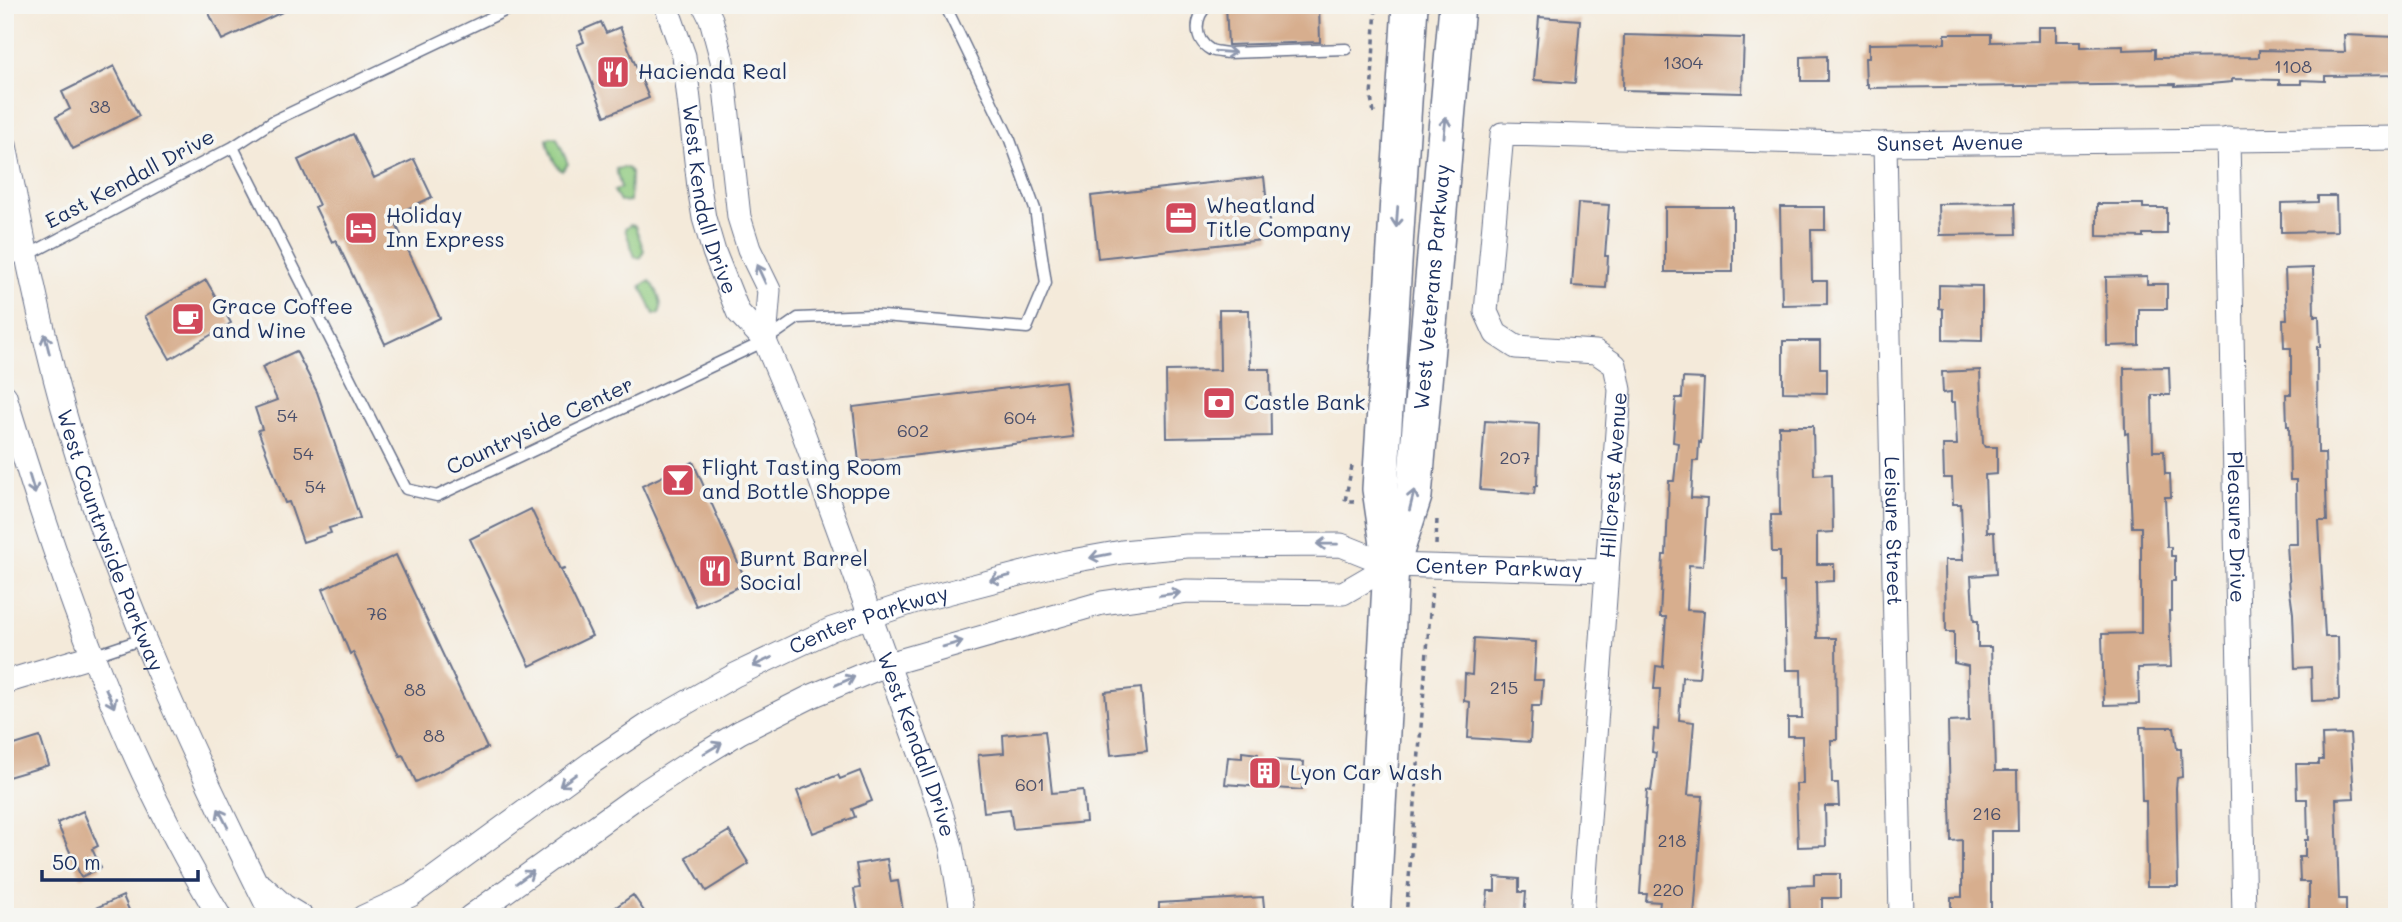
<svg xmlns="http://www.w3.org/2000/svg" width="2402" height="922" viewBox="0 0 2402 922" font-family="Mali,sans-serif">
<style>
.green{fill:#90cb80;stroke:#567d6f;stroke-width:2}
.building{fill:#d7ae8e}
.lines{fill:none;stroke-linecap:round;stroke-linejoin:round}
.service-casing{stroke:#677089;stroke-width:13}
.minor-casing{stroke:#677089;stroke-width:25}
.primary-casing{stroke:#677089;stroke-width:38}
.path{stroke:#677089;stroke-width:3.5;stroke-dasharray:5 5;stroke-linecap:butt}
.service{stroke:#fff;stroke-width:10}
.minor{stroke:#fff;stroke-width:23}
.primary{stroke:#fff;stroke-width:35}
.oneway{stroke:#8d97ae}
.labels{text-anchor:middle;stroke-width:7;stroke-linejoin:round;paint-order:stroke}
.number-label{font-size:18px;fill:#4a4f6a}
.poi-label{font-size:21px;fill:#1b2f5e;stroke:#f6f6f2;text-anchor:start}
.street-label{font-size:21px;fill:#1b2f5e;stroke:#f6f6f2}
</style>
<rect width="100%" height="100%" fill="#f6f6f2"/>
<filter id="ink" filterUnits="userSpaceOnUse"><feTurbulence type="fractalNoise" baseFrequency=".0143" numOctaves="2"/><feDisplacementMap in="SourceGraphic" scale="14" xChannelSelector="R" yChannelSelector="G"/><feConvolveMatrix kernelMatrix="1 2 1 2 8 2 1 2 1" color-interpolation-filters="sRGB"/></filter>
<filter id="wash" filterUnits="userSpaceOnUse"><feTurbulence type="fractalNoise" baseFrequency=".00686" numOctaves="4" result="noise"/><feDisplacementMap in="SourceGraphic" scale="28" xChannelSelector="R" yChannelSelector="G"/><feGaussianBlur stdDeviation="1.57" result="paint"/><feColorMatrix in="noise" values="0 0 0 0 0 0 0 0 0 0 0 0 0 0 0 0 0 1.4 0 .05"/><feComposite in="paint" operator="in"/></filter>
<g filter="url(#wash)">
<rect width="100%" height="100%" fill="#f4eada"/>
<path class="green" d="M551,137L557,138L568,164L562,171C554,165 548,149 547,139Z
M622,168H627L631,172L630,201L620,202L614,191L621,188L616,169Z
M630,225L635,226L644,251L640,258L635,257L625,229Z
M650,281C657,289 664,304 659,314H654L641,286Z"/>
<g id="blocks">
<path class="building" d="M205,5H297L222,40Z
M1226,5H1319L1320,42L1228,45Z
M1539,17L1580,20L1575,83L1534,80Z
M601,22L606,33L620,27L649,98L605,116L577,45L584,42L580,31Z
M2038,27H2056V41H2081V47L2123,46V50L2155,49V58L2259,57V50L2345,52L2344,35L2397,37V75L2325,76V81L2301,80V84H2279V80L2232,79V82L2198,85L2175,86V84L1868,88V84H1866L1865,58H1869V44L1945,43V34H1991V42L2038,41Z
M1624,35L1744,38L1742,93L1623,90Z
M1827,56V81H1801V57Z
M114,66L139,116L73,149L56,117L70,109L62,92Z
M353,134L374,178L414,159L432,197L392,216L440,318L385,344L336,240L332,242L315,207L319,205L298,160Z
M1264,177L1271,239L1098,258L1091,196Z
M2318,196H2336L2337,231L2281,232V203L2318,202Z
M1578,203L1609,205L1605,256H1608L1606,288L1572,286Z
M2015,203L2016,234L1939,235L1938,204Z
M2097,204H2143V208H2167V234H2143V237L2097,236Z
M1665,207H1733V272H1665Z
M1780,207H1825V230H1811L1812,281H1827V304L1782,305Z
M2313,268L2314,316H2319L2320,347H2317L2318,453H2325L2327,521H2319L2325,637H2338L2339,700L2312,701L2311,667L2295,668L2293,613L2290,592L2287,544H2297L2296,480H2290L2289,426H2287L2286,394H2291V348H2284L2283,319H2287L2285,269Z
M2147,276V284H2167V309H2139V345L2107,346L2106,277Z
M206,280L231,323L170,359L145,316Z
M1939,285L1982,286V341L1943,340V309L1939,308Z
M1219,310H1249L1250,369H1270L1271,436L1167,438L1166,371L1220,370Z
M1783,341H1820V368H1827V393L1783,392Z
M296,351L317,392L360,518L329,528L331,533L303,542L289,502L285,503L267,454L258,430L262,429L255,408L277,400L262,367Z
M2169,367L2170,395H2152L2153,451H2164L2165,474H2170L2171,497H2165L2167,547H2171V556H2175V581H2171V611H2169L2171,667L2138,668L2139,704L2104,705L2102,634L2141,633V527H2132L2128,433L2125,434L2124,368Z
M1980,370L1983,444L1985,447H1997V474L1985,475L1987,532H1994L1996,574L1971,576L1973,612L1974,621H1978V647H1991L1995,771H2017L2018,831H1991V917H1951V897H1962V840L1951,841L1948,722L1969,721L1968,666L1954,663V632H1946L1945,560H1963L1961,504H1953L1952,478H1944L1943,445H1957L1955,402H1951V392L1943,393L1942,372Z
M1683,378L1704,379L1701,443L1699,442L1698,461H1693L1691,498L1707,499L1703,566L1689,565L1687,610L1704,611L1699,678L1682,677L1679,720L1694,722L1688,795L1703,796L1694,917H1658L1660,902L1646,901L1647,894H1640L1647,790L1651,791L1656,753L1652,752L1654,729L1658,730L1660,689H1654L1656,666L1663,667L1666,617H1660L1663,555H1666L1669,481H1674L1678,443L1673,442L1676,398H1682Z
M1065,381L1073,437L859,462L853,407Z
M1485,421L1539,424L1537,486H1535L1534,494L1480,490Z
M1779,426H1813L1814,475L1832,474L1833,532L1817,533V564H1834V581L1816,582L1817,638H1836L1837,740H1831L1832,783H1838L1839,806H1825L1826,846L1798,847L1796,784H1803L1802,736H1788V718H1802L1801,670H1786L1784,582H1780V552H1772L1771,515H1780Z
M693,462L747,583L696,606L642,486Z
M531,509L592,636L530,666L470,539Z
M396,555L487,748L416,782L403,755L400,756L353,652L350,654L323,589Z
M1474,638L1536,642L1534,680H1543L1541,706H1532L1530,742L1468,738L1470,702L1464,701L1465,674L1472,675Z
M1141,688L1147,751L1111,755L1105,692Z
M2140,727H2174L2177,749H2181L2182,777L2177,778L2176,788L2178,886H2147L2146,801H2142Z
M1045,731L1052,793L1083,790L1086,822L1013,829L1010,809L984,812L978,755L1004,753L1003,735Z
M2350,734L2354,798L2336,799L2339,899H2346V917H2309V882H2300L2299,857H2305V840H2308L2307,799H2297L2296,764H2319V760H2323L2322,735Z
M40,737L49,765L5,778V748Z
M1242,752L1258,754V759L1304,762L1302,790L1225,784L1228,757L1242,758Z
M860,771L872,801L852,809L855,817L813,833L797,791L838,775L840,779Z
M83,811L98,846L92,849L101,868L81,877L57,823Z
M729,831L749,864L706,891L686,857Z
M887,859L891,882L898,881L904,917H859L854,889L860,888L856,864Z
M1814,874H1840V898H1822V917H1790L1789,886L1814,885Z
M1495,877L1519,879V892H1526L1524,917H1485L1488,891H1495Z
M633,895L648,917H602Z
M123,896L132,917H75Z
M1263,897L1265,917H1159V903Z"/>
</g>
</g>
<g filter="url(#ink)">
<use href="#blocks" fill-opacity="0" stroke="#677089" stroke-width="2"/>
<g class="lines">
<defs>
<path id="service" d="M517,5L273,121L233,147L406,489L437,496L765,341L798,318L871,315L1027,328L1046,283L1035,209L1010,140L945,5
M1209,5C1194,16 1193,40 1211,50C1216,52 1223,52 1228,53L1346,49
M5,259L26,256L233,147
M92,656L143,639"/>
<g id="minor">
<path id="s1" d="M666,5L684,56L699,187L704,218L714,252L738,312L765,341L800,424L939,805L951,846L963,917"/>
<path d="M704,5L711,19L722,60L739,217L749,249L769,290L765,341"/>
<path id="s2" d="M2228,139L2244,917"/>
<path id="s3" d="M1885,144L1901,917"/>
<path id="s4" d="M5,145C22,233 39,321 63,408C113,585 191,753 273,917"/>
<path d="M5,396C60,576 121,755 220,917"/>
<path d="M5,682L92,656"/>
<path d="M262,886L284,906L302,917"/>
<path id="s5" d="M363,917L411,895L594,761L654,721L735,675L832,629L916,601L1066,562L1122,552L1187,546L1341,545L1391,565L1607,571"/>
<path d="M470,917L638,796L689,763L740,732L812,696L888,664L1102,603L1187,591L1343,593L1391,565"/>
<path id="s6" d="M1582,917L1620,390L1615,365L1596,352L1516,347L1496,334L1486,312L1502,134L1882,144L2397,138"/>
</g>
<g id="primary">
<path id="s7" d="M1394,558L1414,496L1457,5"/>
<path d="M1372,917L1391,565L1380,489L1410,5"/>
</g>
</defs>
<use href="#service" class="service-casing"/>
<use href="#minor" class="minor-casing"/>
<use href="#primary" class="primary-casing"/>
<path class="path" d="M1374,113L1371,98L1376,5
M1352,466L1345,501H1354
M1436,545L1437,518
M560,570L566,568
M1406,917L1432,587"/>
<use href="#service" class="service"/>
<use href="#minor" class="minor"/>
<use href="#primary" class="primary"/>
</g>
<defs><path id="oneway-shaft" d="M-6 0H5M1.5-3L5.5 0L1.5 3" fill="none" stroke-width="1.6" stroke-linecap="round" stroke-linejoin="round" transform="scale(1.75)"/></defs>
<g class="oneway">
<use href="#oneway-shaft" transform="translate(1225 52) rotate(4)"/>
<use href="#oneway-shaft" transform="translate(1445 127) rotate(-84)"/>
<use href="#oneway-shaft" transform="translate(1397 217) rotate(94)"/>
<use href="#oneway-shaft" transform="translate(761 274) rotate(-115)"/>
<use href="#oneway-shaft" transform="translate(47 344) rotate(-104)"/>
<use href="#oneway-shaft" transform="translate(32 484) rotate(73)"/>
<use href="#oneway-shaft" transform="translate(1412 500) rotate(-76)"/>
<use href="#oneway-shaft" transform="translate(1327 544) rotate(-179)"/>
<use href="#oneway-shaft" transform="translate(1100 556) rotate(169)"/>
<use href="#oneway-shaft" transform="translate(1000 578) rotate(167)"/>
<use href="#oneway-shaft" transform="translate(1170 594) rotate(-8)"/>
<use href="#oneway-shaft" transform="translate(953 644) rotate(-16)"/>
<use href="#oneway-shaft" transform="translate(762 662) rotate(155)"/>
<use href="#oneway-shaft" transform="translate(845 681) rotate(-24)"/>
<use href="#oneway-shaft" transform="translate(110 698) rotate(66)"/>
<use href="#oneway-shaft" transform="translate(713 748) rotate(-31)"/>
<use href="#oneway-shaft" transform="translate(568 780) rotate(144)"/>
<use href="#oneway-shaft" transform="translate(223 818) rotate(-117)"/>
<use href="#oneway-shaft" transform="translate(525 877) rotate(-36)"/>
</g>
</g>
<defs>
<symbol id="restaurant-square" viewBox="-11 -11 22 22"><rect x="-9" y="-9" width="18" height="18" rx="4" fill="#d1495b" stroke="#f6f6f2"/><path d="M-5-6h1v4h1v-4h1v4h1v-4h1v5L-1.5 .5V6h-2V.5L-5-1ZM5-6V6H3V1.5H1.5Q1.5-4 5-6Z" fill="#fff"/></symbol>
<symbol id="office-square" viewBox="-11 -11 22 22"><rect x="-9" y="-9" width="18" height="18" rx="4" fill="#d1495b" stroke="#f6f6f2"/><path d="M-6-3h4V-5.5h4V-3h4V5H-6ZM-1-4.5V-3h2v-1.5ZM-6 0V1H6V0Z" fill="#fff"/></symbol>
<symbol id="hotel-square" viewBox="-11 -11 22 22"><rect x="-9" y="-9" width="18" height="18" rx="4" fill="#d1495b" stroke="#f6f6f2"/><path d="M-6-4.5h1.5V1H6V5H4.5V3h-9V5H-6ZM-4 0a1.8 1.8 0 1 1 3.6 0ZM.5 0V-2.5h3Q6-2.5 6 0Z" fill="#fff"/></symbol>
<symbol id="cafe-square" viewBox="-11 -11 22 22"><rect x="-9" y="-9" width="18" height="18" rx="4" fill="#d1495b" stroke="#f6f6f2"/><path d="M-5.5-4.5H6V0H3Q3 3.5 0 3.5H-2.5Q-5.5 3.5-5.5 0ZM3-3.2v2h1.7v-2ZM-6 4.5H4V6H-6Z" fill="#fff"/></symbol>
<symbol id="bank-square" viewBox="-11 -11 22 22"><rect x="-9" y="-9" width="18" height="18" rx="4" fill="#d1495b" stroke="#f6f6f2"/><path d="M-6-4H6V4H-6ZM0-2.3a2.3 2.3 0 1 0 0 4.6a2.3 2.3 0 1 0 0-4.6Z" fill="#fff"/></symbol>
<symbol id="bar-square" viewBox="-11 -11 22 22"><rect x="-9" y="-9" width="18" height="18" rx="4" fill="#d1495b" stroke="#f6f6f2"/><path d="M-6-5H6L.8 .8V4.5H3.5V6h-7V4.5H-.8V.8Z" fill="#fff"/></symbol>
<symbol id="building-square" viewBox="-11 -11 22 22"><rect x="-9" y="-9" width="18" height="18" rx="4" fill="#d1495b" stroke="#f6f6f2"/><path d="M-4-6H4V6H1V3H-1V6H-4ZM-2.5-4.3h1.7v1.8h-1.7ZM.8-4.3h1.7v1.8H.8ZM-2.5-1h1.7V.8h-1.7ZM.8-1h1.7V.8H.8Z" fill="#fff"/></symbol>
</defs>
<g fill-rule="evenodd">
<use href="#restaurant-square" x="594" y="53" width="38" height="38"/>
<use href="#office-square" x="1162" y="199" width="38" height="38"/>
<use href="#hotel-square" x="342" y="209" width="38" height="38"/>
<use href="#cafe-square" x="169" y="300" width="38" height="38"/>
<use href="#bank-square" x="1200" y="384" width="38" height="38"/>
<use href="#bar-square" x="659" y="461" width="38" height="38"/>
<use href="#restaurant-square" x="696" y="552" width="38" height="38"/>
<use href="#building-square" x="1246" y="754" width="38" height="38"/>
</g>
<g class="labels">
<g class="number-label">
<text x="1683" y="69">1304</text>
<text x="2293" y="73">1108</text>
<text x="100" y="113">38</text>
<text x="287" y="422">54</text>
<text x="1020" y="424">604</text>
<text x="913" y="437">602</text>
<text x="303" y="460">54</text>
<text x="1515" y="464">207</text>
<text x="315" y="493">54</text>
<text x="377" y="620">76</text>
<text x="1504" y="694">215</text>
<text x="415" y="696">88</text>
<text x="434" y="742">88</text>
<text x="1030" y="791">601</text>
<text x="1987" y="820">216</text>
<text x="1672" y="847">218</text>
<text x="1668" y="896">220</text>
</g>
<g class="poi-label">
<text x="638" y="79">Hacienda Real</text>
<text x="1206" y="213">Wheatland<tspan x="1206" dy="24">Title Company</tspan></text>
<text x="386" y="223">Holiday<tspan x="386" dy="24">Inn Express</tspan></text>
<text x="212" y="314">Grace Coffee<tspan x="212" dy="24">and Wine</tspan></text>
<text x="1244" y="410">Castle Bank</text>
<text x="702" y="475">Flight Tasting Room<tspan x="702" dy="24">and Bottle Shoppe</tspan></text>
<text x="740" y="566">Burnt Barrel<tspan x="740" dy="24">Social</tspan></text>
<text x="1290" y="780">Lyon Car Wash</text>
</g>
<g class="street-label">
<text dy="7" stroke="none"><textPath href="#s6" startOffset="1332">Sunset Avenue</textPath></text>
<text transform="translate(130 179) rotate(-28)" y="7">East Kendall Drive</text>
<text dy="7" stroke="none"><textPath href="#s1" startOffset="200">West Kendall Drive</textPath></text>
<text dy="7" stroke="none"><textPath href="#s7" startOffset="275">West Veterans Parkway</textPath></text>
<text transform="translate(540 426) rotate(-25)" y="7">Countryside Center</text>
<text dy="7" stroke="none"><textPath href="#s6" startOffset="443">Hillcrest Avenue</textPath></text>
<text dy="7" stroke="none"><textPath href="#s2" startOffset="388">Pleasure Drive</textPath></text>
<text dy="7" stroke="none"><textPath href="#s3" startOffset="387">Leisure Street</textPath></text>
<text dy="7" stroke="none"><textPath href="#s4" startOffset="410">West Countryside Parkway</textPath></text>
<text dy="7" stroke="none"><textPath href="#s5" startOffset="1234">Center Parkway</textPath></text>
<text dy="7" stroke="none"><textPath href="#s5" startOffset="590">Center Parkway</textPath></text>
<text dy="7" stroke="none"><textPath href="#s1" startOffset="788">West Kendall Drive</textPath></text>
</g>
</g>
<rect width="2402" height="922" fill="none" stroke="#f6f6f2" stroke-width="28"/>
<path d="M42 870v10h156v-10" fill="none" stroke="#1b2f5e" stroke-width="3.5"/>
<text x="52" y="870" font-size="21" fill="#1b2f5e" stroke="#f6f6f2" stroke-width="5" paint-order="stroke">50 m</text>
</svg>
